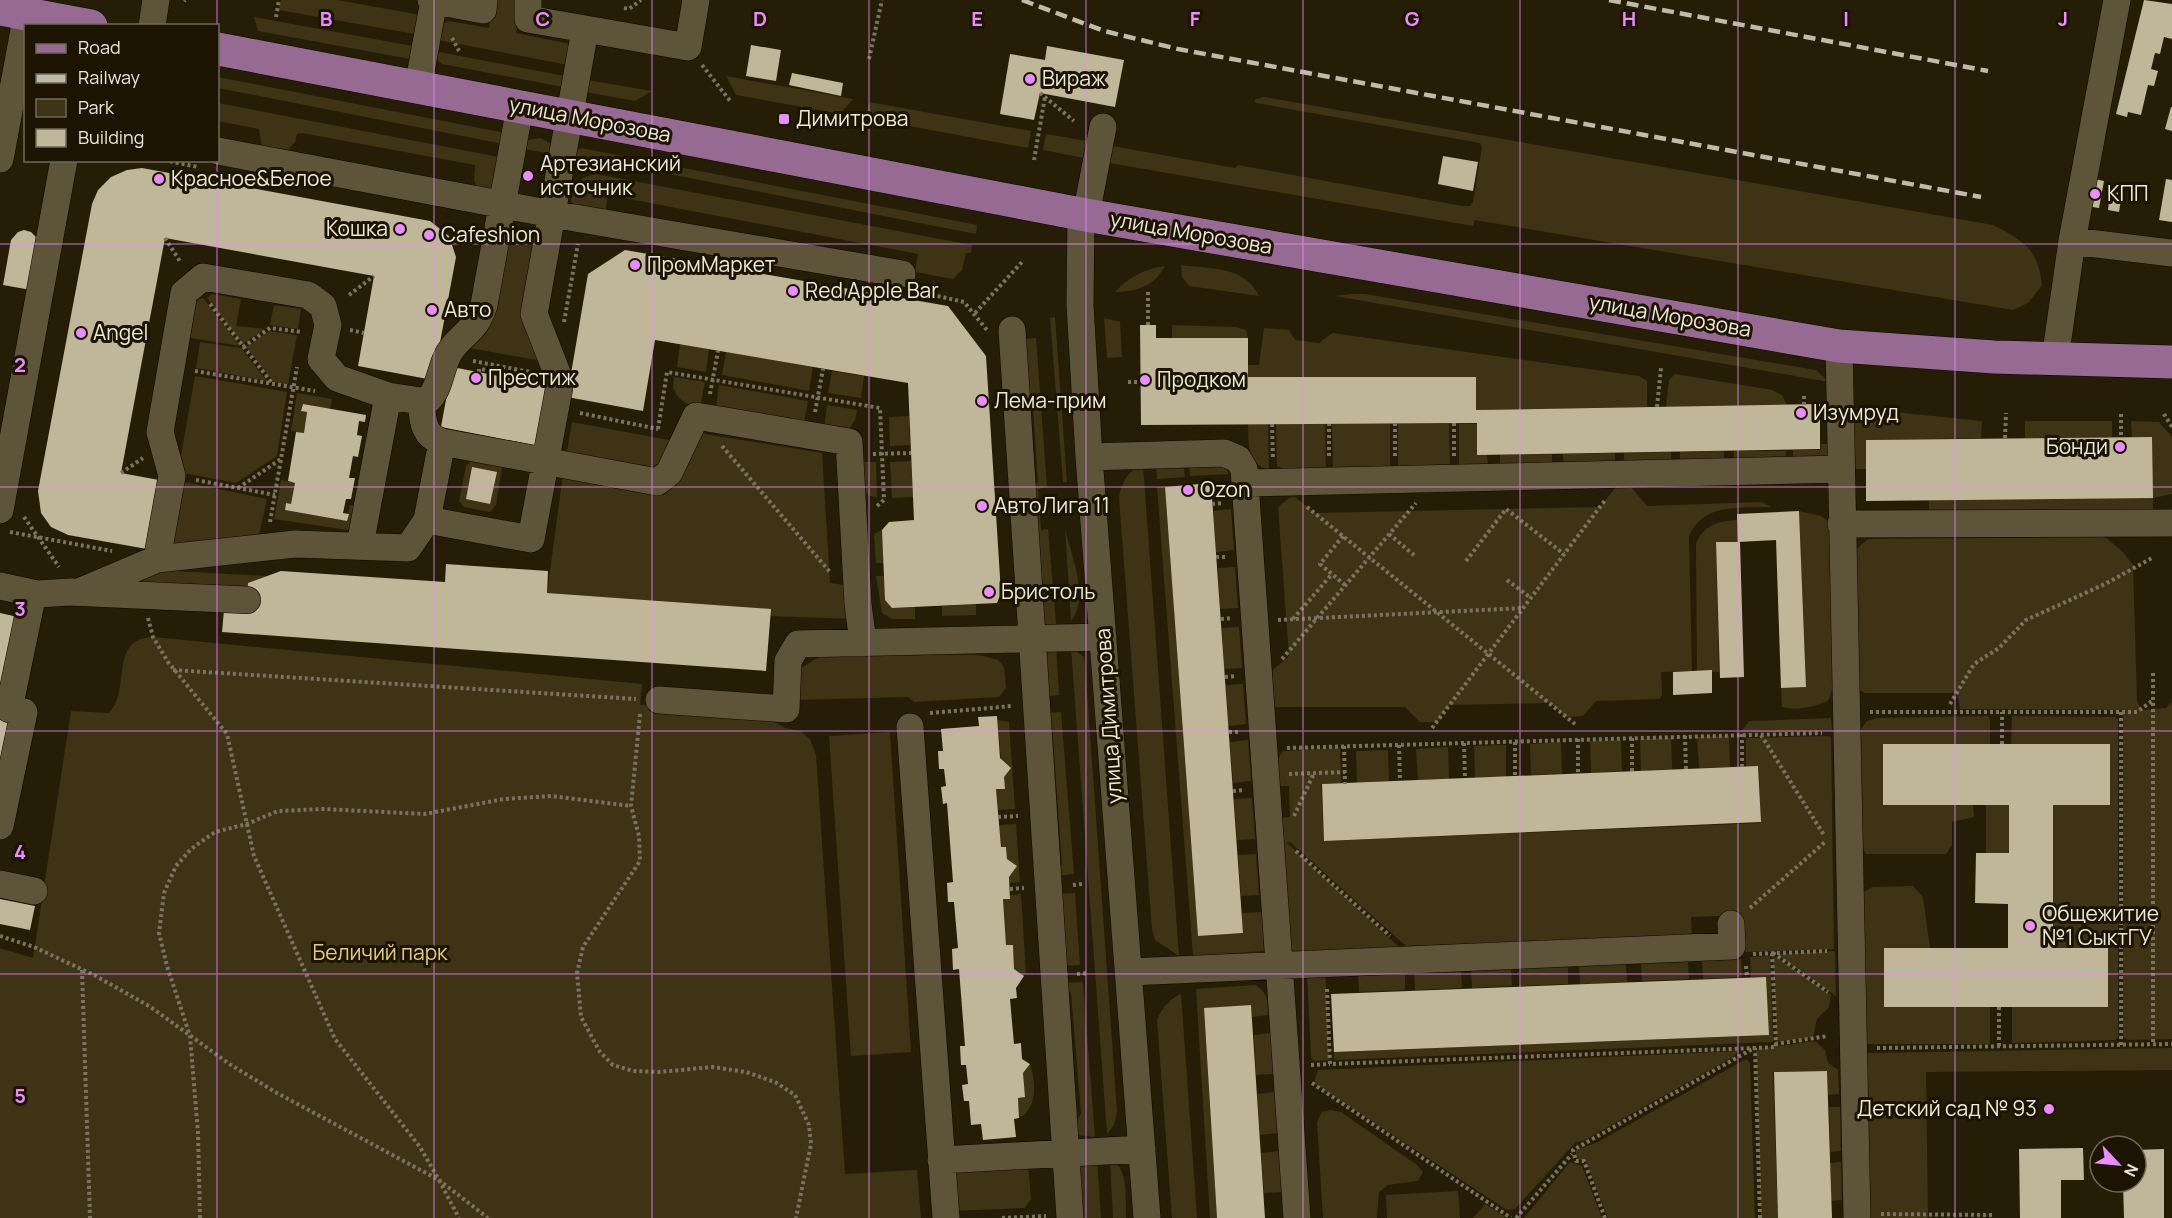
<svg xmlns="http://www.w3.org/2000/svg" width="2172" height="1218" viewBox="0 0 2172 1218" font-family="Manrope,sans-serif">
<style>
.green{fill:#3e3315}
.building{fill:#c0b69a}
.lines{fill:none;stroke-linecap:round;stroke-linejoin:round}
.minor-casing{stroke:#0e0700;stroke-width:28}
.major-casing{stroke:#0e0700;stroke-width:34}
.path{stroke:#7a735f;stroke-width:4;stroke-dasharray:3 3;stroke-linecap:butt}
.minor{stroke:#5d543a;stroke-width:27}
.major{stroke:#976a93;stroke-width:33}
.rail{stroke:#c0baa9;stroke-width:4.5;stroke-dasharray:12 6;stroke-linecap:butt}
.grid{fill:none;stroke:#e98efe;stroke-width:1.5;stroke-opacity:0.55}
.poi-dot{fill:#e98efe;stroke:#1c1400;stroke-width:2}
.labels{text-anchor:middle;stroke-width:6;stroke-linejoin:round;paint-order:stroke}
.poi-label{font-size:21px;fill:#ede8d9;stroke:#1c1400;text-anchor:start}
.street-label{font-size:21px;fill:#ede8d9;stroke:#1c1400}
.park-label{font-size:21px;fill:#e6ca7b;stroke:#1c1400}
.grid-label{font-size:20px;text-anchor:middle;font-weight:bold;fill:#e98efe;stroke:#1c1400;stroke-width:6;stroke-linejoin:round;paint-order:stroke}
</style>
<rect width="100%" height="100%" fill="#251d05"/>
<path class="green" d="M281,0H337L415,14L419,17L420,35L279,10Z
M494,0H521L516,33L570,44L568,65L438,40L441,24L449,21L489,28Z
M254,17L418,47L410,59L258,31Z
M434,51L570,77L568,88L442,64L436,59Z
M726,76L853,99L840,114L835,113L736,95Z
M218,77L505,133L503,144L218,88Z
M582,79L652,91L635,101L580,91Z
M1264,97L1993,225C2023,241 2038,248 2042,285L2028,303L2013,310L1475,220L1473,226L1104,162L1107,145L1235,168L1238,165L1462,206H1470L1473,202L1482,147L1480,143L1256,103L1254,100Z
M869,102L1031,131L1028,148L866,118Z
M218,103L499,157L494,191L477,189L474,180L475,165L302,133L297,134L295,142L286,152L262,147L259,129L218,121Z
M1046,134L1093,142L1089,159L1043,150Z
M540,138L552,144L556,155L520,148L528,140Z
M581,148L977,225L976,234L577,156V150Z
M596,174L972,245L971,253H966L962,270L953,279L915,272L918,254L608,195L605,212L576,207L571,202C573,184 578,178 596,174Z
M509,240L533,245L537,360L469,348Z
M1181,265C1211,269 1245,266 1259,296L1189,286L1182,277Z
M1165,266C1155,286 1135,292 1115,292C1129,277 1144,269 1165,266Z
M212,294L241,299L236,326L265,329L243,344L207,298Z
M1350,294H1365L1816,370L1829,382L1335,296Z
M203,298L240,346L190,338L197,300Z
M274,305L301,309L298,329L270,325Z
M1055,317L1067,482H1063L1050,318Z
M1104,318L1120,322L1122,357L1107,358Z
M1172,325L1236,327L1246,330L1248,338H1172Z
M1264,328L1289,330L1295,340L1319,343L1332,333L1639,376L1647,381V407L1476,410V377H1248V365H1259Z
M269,331L297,335L288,385L274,382L246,347Z
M1036,338L1047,487L1038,489L1041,530L1048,529L1056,624H1046L1041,621L1029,484L1038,483L1033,407L1028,406L1024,339Z
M200,342L241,348L267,381L196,368Z
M680,344L709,349L706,372L677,367Z
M726,352L813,367L809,391L722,375Z
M505,370L542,377L552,384L542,446L539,449L496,441L497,438L539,445L551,386L500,376V372Z
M832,371L864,376L861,398L828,393Z
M1675,374L1772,390L1782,395L1787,405L1666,407L1669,380Z
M195,376L287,392L277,456L236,483L178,472Z
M674,377L705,382L700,408C687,405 677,400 673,387Z
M719,385L808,401L804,423L716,407Z
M297,393L332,399L330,409L303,404L301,411L307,412L304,433L291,431Z
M827,405L857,410L855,420L849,429L824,427Z
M1855,408L1982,421L1981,438L1866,440V469H1852L1849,409Z
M909,416L910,445L890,446L889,417Z
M2025,421H2112V437L2025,438Z
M2131,421L2159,422L2172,437V494L2153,498V514L1929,518V500L2152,459V437H2132Z
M572,422L674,441L665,458L651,469L566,457Z
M1248,424H1268L1269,470C1246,463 1249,445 1248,424Z
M1276,424H1325L1326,469H1285L1277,466Z
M1332,424H1390V468H1333Z
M1398,424H1449L1450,467L1398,468Z
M1459,424H1477V455H1487L1488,467H1459Z
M699,433L822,453L830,583L851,586L854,619L770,616V609L547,593L563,474L660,494L676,486Z
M1821,444H1834V457L1793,462V450H1820Z
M1724,451V463L1680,464V452Z
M1734,451H1786V462L1734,463Z
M1671,452V464H1624V453Z
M1615,453V465H1563V454Z
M1552,454V466H1500V455Z
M472,460L500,465L502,468L496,505L490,512L464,507L459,501L466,466Z
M1221,460L1229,474L1190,476L1189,462Z
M911,461L913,497L892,498L890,462Z
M862,462H876L877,497L869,496L864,489Z
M1183,462L1185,477L1157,479L1156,464Z
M1143,465L1179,956L1155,940L1152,929L1119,498C1121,483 1128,470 1143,465Z
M281,480L295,483L291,504L286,503L285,510L347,521L350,505L358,506L355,526L348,530L274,519Z
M184,482L267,499L257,544L171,547Z
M1627,482L1647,506L1762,502L1772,507C1741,508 1704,502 1689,536L1692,671L1661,672L1662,695L1660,699L1596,701L1583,716L1566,717L1550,703L1449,705L1437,722H1420L1405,707H1275L1272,671L1289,656L1278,507L1289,498L1295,497L1315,513L1600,507L1619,483Z
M1157,487H1165L1198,936L1243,933L1242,913L1262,912L1264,951L1193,956Z
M1231,509L1234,550L1216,552L1213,511Z
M1799,511L1821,516L1831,523L1834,684L1828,701C1813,707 1797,711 1782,707L1781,688L1806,687Z
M1737,520L1738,542L1716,543L1719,672L1697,671L1696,544C1703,525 1719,521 1737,520Z
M1065,529C1071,555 1090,597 1071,621Z
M882,530L884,563H876L874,534Z
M2105,537L2123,552L2133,565L2137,701L2142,710L2166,708L2172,701V1039L2128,1040L2123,1037V710L1960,709L1957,693H1865L1859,690L1854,551L1868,539Z
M1235,567L1238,608L1220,609L1218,568Z
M158,570L266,576L248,583L247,591L141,582Z
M876,576H884L892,608L915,607V619H892L882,613Z
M976,604V615L942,616V606Z
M1239,627L1242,668L1224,669L1222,628Z
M153,637L642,684L640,705L746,712L767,718L785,728L800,731L810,739L816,755L845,1174L917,1170L921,1218H0V948L33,958L71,711L109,713C132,689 108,639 153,637Z
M1056,646L1059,695L1043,697C1043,677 1036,656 1056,646Z
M1071,647L1084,657L1085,663L1117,1111L1114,1125L1107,1134Z
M827,652L979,655C1006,661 1004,661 1006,688L999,697L914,702L908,697L798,700V670Z
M1243,684L1246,724L1228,726L1226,685Z
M1061,712L1074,874L1055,876L1062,864L1052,725L1043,713Z
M1988,716L1990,720V744H1883V805H1973L1974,817L1952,822V845L1946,854H1866L1860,845V730L1867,721L1876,718Z
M2012,716L2115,717L2118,720V1037L2115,1040L2012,1043V1007L2053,948V805H2110L2109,744H2011Z
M1831,718L1832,731L1739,733L1750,721Z
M997,720L1009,722L1015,809L998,810L996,789L1004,788Z
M890,732L911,1052L851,1056L829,736Z
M1729,736L1730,767L1699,768L1697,737Z
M1829,736L1831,737L1834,949L1744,952L1742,915L1691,917L1692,936L1406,946L1290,842H1286L1399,947L1297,952L1291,950L1280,818L1290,817L1289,786H1278L1277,760L1283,751L1340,748L1341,783L1321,784L1324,841L1760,823L1759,767H1746V738Z
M1671,738L1672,769L1641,771L1640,739Z
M1248,740L1251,781L1233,783L1230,742Z
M1621,740L1622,771L1591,773L1590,741Z
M1561,742L1562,774L1531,775L1530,744Z
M1506,745V777L1475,778L1474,746Z
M1448,747L1449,779L1418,780L1416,749Z
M1388,750L1389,781L1357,783L1356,751Z
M1252,798L1255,839L1237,840L1234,799Z
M1986,805H2009V853H1986Z
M1016,824L1020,882L1009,883V877L1017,866L1007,859L1006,847H1001L999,825Z
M1256,854L1259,895L1241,896L1238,855Z
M1913,886L1923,897L1930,948H1884V1006L1990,1007V1044H1862V893L1872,887Z
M1075,893L1080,965L1061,966L1056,894Z
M1021,894L1026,973L1024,976L1014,969L1013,945H1006L1003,899H1010V895Z
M1835,951L1836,996L1777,955L1778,954Z
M1770,956L1773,1042L1334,1060V1052L1768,1035L1766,977H1751L1750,957Z
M1776,957L1831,995L1829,1007L1817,1019L1813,1037L1777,1042L1773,958Z
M1741,959L1742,977L1703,979L1702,961Z
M1688,962L1689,979L1642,981L1641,963Z
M1626,964L1627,982L1580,984L1579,965Z
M1568,966V984L1521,986V968Z
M1325,967L1329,1060L1315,1061L1311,1058L1307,972Z
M1511,968L1512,986L1472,988L1471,970Z
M1461,971L1462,988L1415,990L1414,972Z
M1405,973V990L1359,992L1358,974Z
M1083,982L1095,1137L1076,1135L1073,1127L1081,1113L1071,993L1062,983Z
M1255,985C1268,992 1268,1002 1268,1015L1252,1017L1251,1005L1204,1009L1217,1218H1210L1196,989Z
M1181,994L1197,1218H1172L1157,1020C1162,1008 1169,999 1181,994Z
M1271,1033L1274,1074L1256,1075L1254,1035Z
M1815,1041L1825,1050L1828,1063L1838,1070L1839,1094L1828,1095L1827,1071L1773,1072L1778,1218H1761L1756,1049Z
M2172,1048V1070L1926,1072L1928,1218H1864L1866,1053Z
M1739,1051L1733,1057L1583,1141L1576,1142L1515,1209L1507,1210L1314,1083L1318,1070Z
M1746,1059L1750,1063L1755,1218H1608L1586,1162L1576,1158V1150L1598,1142Z
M1030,1064C1036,1082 1038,1108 1019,1118L1018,1098L1025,1097L1023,1073Z
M1275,1092L1278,1133L1260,1135L1257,1094Z
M1829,1107H1840L1841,1151L1830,1152Z
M1330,1110L1341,1112L1417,1165L1423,1172L1418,1181L1388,1185L1379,1192L1377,1218H1323L1317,1122L1322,1112Z
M1279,1151L1282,1192L1264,1193L1261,1153Z
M1097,1160L1101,1218H1084L1083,1200L1071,1189L1069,1161Z
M1110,1160C1130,1168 1125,1200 1126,1218H1113Z
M1028,1162L1031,1199L1025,1208L952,1211L949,1166Z
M1570,1162L1582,1166L1602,1218H1524Z
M1841,1162L1842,1200L1831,1201L1830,1163Z
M1458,1191L1460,1218H1387L1386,1195Z
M1485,1204L1504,1216L1505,1218H1473Z"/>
<path class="building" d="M2144,0L2172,4V39L2164,37L2160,54L2155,53L2151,69L2158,71L2154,86L2148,85L2141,115L2128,112L2127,117L2116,114Z
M751,45L781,50L776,81L746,76Z
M1047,46L1124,60L1115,107L1040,93L1034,120L1000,114L1010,54L1045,60Z
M792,73L843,83L841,96L789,85Z
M2171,107H2172V131L2165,129Z
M1443,156L1478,162L1473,191L1438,184Z
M142,168L430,221L449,236L456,257L433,380L358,366L374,276L165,238L121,473L159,480L147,549L68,535L51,527L41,513L38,491L92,204L98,190L111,177L127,170Z
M2090,178L2104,181L2099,208L2086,206Z
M2166,179L2172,180V222L2159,220Z
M2110,192L2122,193L2119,212L2108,210Z
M24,230L31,232L38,239L31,290L3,285L11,240L18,232Z
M625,250L948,306L986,356L1001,593L997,603L892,608L885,600L882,530L889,522L914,520L908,383L655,340L643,411L567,397L588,274Z
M1140,325H1156V338H1248V377H1476V410L1820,404V449L1477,455V423L1141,425Z
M452,367L551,386L539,446L441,427Z
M303,404L366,415L365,422L359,421L357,435L362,436L358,457L353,456L349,478H355L351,499H346L343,513L349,514L347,521L285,510L286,503L291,504L295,483L288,481L296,432L304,433L307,412L301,411Z
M2152,437L2153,498L1866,501V440Z
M472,467L497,472L490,504L466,499Z
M1211,483L1243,933L1198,936L1165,487Z
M1799,511L1806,687L1781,688L1776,540L1738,542L1737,514Z
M1716,542H1740L1744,677L1720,678Z
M446,564L548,571L547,593L771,609L766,671L222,632L224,610L246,612L248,583L281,571L445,582Z
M0,613L18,617L0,695Z
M1712,670V693L1673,695V672Z
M997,716L1000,758L1011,768L1004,777L1005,789H996L1001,847H1006L1007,859L1017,866L1009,877L1010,899H1003L1006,945H1013L1014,969L1024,976L1016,988L1017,998L1010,999L1014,1044L1021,1043L1022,1059L1030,1064L1023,1073L1025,1097L1018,1098L1019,1118L1014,1119L1016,1137L983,1140L981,1124L971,1125L969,1101H964L962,1085L968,1084L966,1065H961L960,1046H965L959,969L953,970L952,949L958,948L954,902H948L947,883L953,882L947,803L943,804L941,787L946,786L944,769H939L938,751H943L941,729L979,726L978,717Z
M0,719L10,721L0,767Z
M1883,744H2110V805H2053V948H2108V1007H1884V948H2008V904L1975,903L1976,853H2009V805H1883Z
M1758,766L1761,822L1324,841L1322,784Z
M0,899L35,906L30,930L0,924Z
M1766,977L1769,1035L1334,1052L1331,994Z
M1251,1005L1265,1218H1217L1204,1008Z
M1827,1071L1832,1218H1778L1774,1072Z
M2083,1148L2084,1180H2061V1218H2020L2019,1149Z
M2164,1149V1218H2124L2123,1182H2136V1150Z
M2098,1150H2100V1180H2098Z"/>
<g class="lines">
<defs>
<path id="minor" d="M431,0L483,10L484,0
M528,0V19L688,47L696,0
M152,26L156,0
M585,30L534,314L559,378V389L531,539L427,520L442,442L657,482L669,473L696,416L849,442L858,604L863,643
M418,87L434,0
M218,151L552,214L902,274
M0,159L27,14
M1081,214L1080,305L1089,457L1147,1218
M1086,215L1103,127
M2072,241L2172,253
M1012,330L1070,1218
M1839,346L1857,1218
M2055,359L2072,241L2117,0
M421,401C423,420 422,435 442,442
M1089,457L1224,453L1238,459L1244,469L1297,1218
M1247,483L1841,469
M0,510L64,160
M1841,524L2172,523
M360,545L388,396L421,401L429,399C442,385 440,363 453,347C468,329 475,331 484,305L520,107
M157,559L172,476L160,432L184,293L203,277L308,295L323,306L328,325L321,359L337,378L388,396
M0,586L37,594L70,592L247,600
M79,592L157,559L295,544L408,548L427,520
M659,700L786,709L788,661L798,644L1103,637
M910,727L946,1218
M0,826L24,712L9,709L33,593
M0,884L34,891
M1129,972L1732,946L1731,924
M941,1160L1142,1149"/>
<path id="major" d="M0,9L91,26
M218,49L1086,215L1839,346L1994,357L2172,362"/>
</defs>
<use href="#minor" class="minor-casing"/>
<use href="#major" class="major-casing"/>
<path class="path" d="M184,1L185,0
M624,8L629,9L641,0
M276,17L279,0
M452,38L459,51
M869,59L882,0
M702,65L731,102
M1040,93L1074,121
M164,160L198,167
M1034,160L1045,97
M165,238L181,263
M920,292L964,302L987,330
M349,295L374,276
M210,304L272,383
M975,313L1022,262
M564,322L578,244
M1148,325V290
M350,330L364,333
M243,347L270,328L302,332
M473,361L530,372
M195,371L315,391
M479,372V369L495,371L496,366
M1128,382H1141
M710,394L718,351
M1804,405V393
M1657,407L1661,368
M815,412L823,369
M580,413L658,429
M2121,414V437
M2164,414L2172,427
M1454,423V456
M1272,424L1273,460
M658,429L667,372L880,408L884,500L876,507
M2005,438L2006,413
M722,446L830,572
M873,454L911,453
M1329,456V424
M1395,456V424
M121,473L143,458
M196,480L275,495
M238,488L281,459
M1212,504L1223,503
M1307,507L1575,724
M24,517L59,567
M270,522L297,367
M10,532L112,551
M1389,534L1415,556
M1343,536L1320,564L1345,585
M1216,557H1227
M1466,561L1506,509L1564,554
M1507,580L1531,598
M148,618L153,637L168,662L227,734L254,856L335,1039L420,1147L439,1180L488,1218
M1221,619L1232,618
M1293,619L1332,574
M1278,620L1523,608
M1282,659L1416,503
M173,670L636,699
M2153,673V1044
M1225,677L1236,676
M1950,704L1974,664L1999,648L2026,620L2105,584L2152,558
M1870,712H2137L2152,701
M2121,712V1045
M930,713L1012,706
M640,714L631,806L639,836L640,861L583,947L577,973L581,1017L600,1052L613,1065L633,1071L659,1072L713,1067L746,1072L775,1082L795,1095L809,1125L811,1144L796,1218
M1432,728L1606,499
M1229,732H1240
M1742,734V767
M1761,735L1824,835
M1685,736L1686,770
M1632,738V772
M1578,739V773
M1515,742V776
M1464,743L1465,779
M2002,744V712
M1399,745L1400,781
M1344,746L1345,784
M1287,748L1822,733
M1289,774L1345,772
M1233,791L1244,790
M1294,816L1314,773
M998,817L1018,816
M1296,851L1390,936
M1073,885L1082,884
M1010,889L1024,888
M1750,908L1825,842
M0,936L34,947L94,975L149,1006L231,1065L277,1093L439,1180L459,1218
M1773,953L1828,992
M1753,954L1827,951
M1746,966L1747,977
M82,970L90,1218
M1077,974L1089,973
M1327,989L1330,1064L1755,1048
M1999,1007V1048
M1775,1044L1828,1036
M1877,1048L2172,1044
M1311,1065L1330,1064
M1312,1083L1511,1218
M1881,1214L1993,1215
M200,1218L198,1133L190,1036L167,966L159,933L164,893L176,866L191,849L215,832L247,824L278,811L323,809L425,814L504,799L551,796L631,806
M1002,1218L1046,1216
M1516,1218L1572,1154
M1605,1218L1584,1161H1576L1573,1150L1754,1048
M1760,1218L1755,1048L1776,1047L1772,953"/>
<use href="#minor" class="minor"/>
<use href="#major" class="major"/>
<path class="rail" d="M1022,0L1104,31L1178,49L1981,197
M1609,0L1988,71"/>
</g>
<path class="grid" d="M217,0V26M434,0V1218M652,0V1218M869,0V1218M1086,0V1218M1303,0V1218M1520,0V1218M1738,0V1218M1955,0V1218M217,160V1218M0,244H2172M0,487H2172M0,731H2172M0,974H2172"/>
<g class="poi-dot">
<circle cx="1030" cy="79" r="6"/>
<rect x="778" y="113" width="12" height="12" rx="3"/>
<circle cx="528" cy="176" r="6"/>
<circle cx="159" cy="179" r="6"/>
<circle cx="2095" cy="194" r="6"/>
<circle cx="400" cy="229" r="6"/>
<circle cx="429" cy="235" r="6"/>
<circle cx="635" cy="265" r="6"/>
<circle cx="793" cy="291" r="6"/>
<circle cx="432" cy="310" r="6"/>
<circle cx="81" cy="333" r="6"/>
<circle cx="476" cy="378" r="6"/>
<circle cx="1145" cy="380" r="6"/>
<circle cx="982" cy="401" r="6"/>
<circle cx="1801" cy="413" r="6"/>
<circle cx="2120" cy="447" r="6"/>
<circle cx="1188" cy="490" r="6"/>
<circle cx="982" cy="506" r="6"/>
<circle cx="989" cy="592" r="6"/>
<circle cx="2030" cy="926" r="6"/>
<circle cx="2049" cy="1109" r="6"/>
</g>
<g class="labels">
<g class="poi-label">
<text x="1042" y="86">Вираж</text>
<text x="796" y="126">Димитрова</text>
<text x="540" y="171">Артезианский<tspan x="540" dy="24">источник</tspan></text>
<text x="171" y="186">Красное&amp;Белое</text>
<text x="2107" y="201">КПП</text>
<text x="388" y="236" text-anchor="end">Кошка</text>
<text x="441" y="242">Cafeshion</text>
<text x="647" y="272">ПромМаркет</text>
<text x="805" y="298">Red Apple Bar</text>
<text x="444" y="317">Авто</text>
<text x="93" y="340">Angel</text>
<text x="488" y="385">Престиж</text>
<text x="1157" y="387">Продком</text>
<text x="994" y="408">Лема-прим</text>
<text x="1813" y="420">Изумруд</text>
<text x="2108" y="454" text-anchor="end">Бонди</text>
<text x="1200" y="497">Ozon</text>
<text x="994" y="513">АвтоЛига 11</text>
<text x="1001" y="599">Бристоль</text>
<text x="2042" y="921">Общежитие<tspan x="2042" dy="24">№1 СыктГУ</tspan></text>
<text x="2037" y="1116" text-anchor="end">Детский сад № 93</text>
</g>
<g class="street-label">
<text transform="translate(590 120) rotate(11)" y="7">улица Морозова</text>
<text transform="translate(1191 233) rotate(10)" y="7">улица Морозова</text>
<text transform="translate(1670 316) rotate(10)" y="7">улица Морозова</text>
<text transform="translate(1109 716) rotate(-94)" y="7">улица Димитрова</text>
</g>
<g class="park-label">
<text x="380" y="960">Беличий парк</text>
</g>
</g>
<g class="grid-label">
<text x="326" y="26">B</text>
<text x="543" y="26">C</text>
<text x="760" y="26">D</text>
<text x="977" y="26">E</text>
<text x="1195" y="26">F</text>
<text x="1412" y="26">G</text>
<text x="1629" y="26">H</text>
<text x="1846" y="26">I</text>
<text x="2063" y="26">J</text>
<text x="20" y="372">2</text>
<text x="20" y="616">3</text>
<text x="20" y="859">4</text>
<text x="20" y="1103">5</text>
</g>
<rect x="24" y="24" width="195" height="138" fill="#1c1400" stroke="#706957" stroke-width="1.5"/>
<rect x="36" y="44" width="30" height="9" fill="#976a93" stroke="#706957" stroke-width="1.5"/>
<text x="78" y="54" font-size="18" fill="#ede8d9">Road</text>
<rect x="36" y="74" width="30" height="9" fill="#c0baa9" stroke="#706957" stroke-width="1.5"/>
<text x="78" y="84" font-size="18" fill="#ede8d9">Railway</text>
<rect x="36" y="99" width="30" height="18" fill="#3e3315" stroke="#706957" stroke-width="1.5"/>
<text x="78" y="114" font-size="18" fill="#ede8d9">Park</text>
<rect x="36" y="129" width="30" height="18" fill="#c0b69a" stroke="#706957" stroke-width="1.5"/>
<text x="78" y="144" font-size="18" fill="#ede8d9">Building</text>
<g transform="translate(2118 1164) rotate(116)"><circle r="28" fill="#1c1400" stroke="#706957" stroke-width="1.5"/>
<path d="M0-4.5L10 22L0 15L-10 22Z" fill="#e98efe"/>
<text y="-9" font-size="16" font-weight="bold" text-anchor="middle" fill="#ede8d9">N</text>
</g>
</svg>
